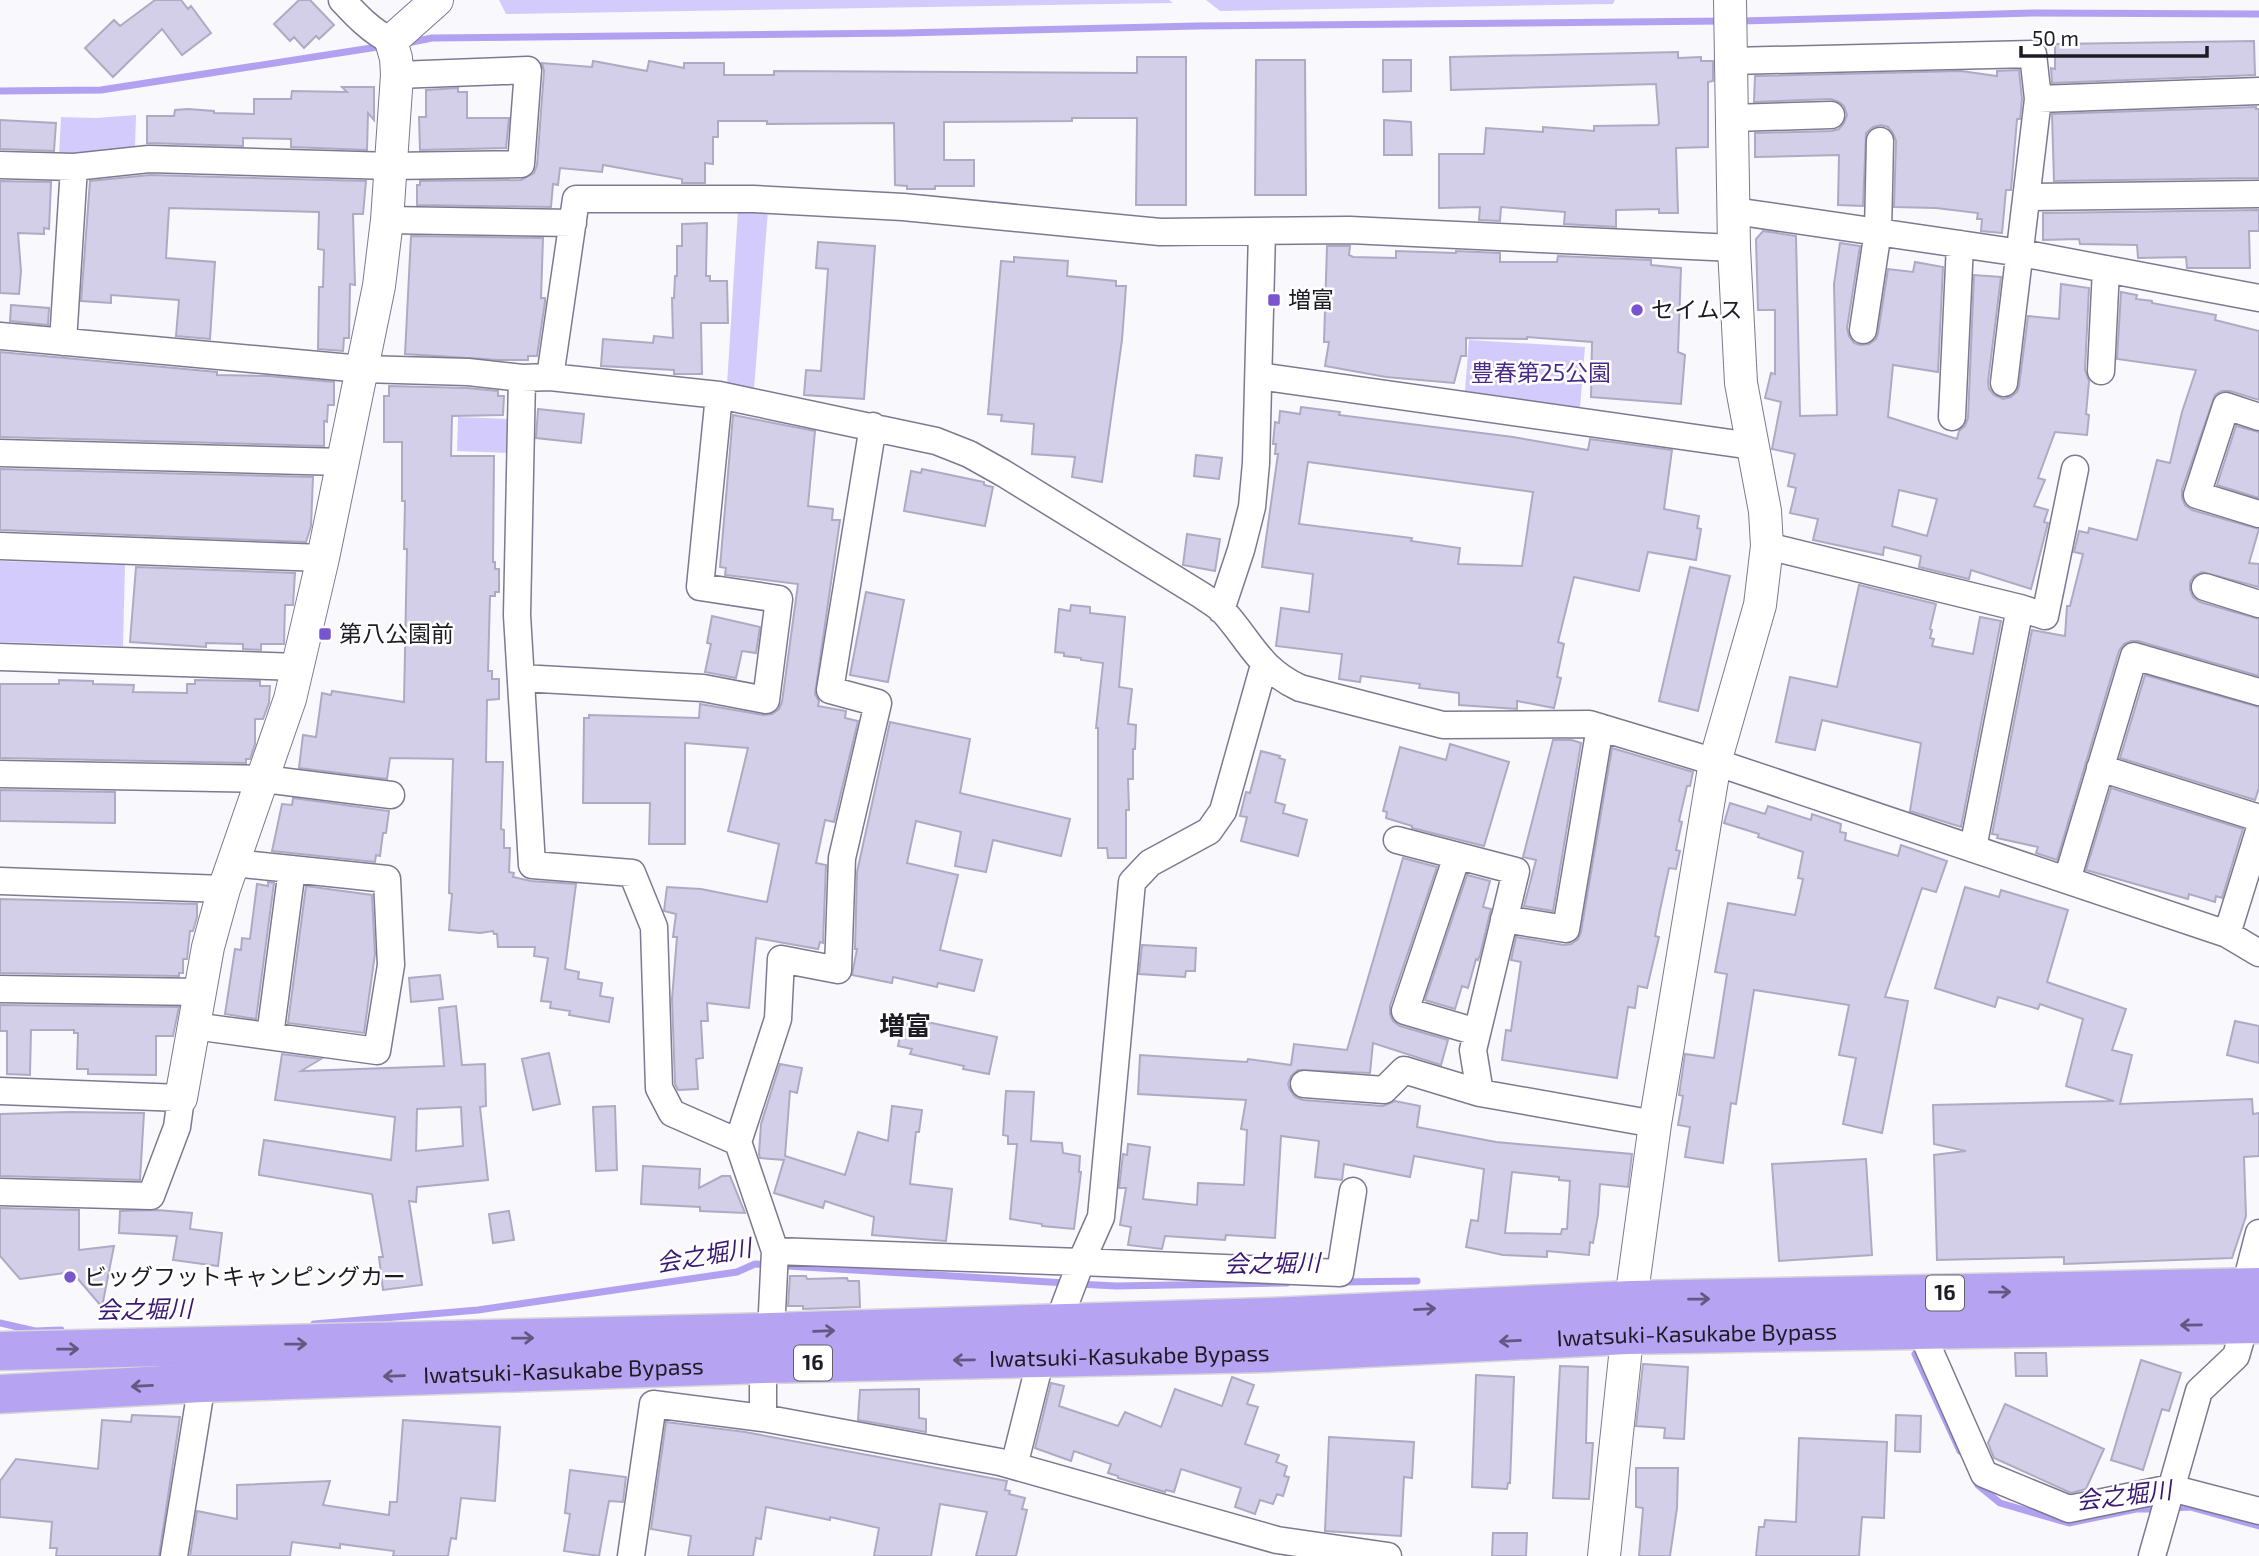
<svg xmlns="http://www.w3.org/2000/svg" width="2259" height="1556" viewBox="0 0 2259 1556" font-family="'Exo 2','Noto Sans JP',sans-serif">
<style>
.green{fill:#d3cbfb}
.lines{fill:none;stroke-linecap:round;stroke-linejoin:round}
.stream{stroke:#b2a1f1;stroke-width:7}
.building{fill:#d3cfe8;stroke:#aeaac3;stroke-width:2;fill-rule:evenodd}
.minor-casing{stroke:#7d7990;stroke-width:29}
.tertiary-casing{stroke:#7d7990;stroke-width:34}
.trunk-casing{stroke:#d6d6d8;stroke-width:41}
.minor{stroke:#fff;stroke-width:26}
.tertiary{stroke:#fff;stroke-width:32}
.trunk{stroke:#b6a3f2;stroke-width:38}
.oneway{stroke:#625981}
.poi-dot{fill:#7854cd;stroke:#fff;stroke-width:2.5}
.labels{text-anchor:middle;stroke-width:5;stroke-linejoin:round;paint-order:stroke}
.shield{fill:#fff;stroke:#616066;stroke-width:2}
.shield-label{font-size:21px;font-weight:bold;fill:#1d1c25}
.poi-label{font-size:23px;fill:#1d1c25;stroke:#fff;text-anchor:start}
.park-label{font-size:23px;fill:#482b86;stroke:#fff}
.street-label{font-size:23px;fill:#1d1c25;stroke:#fff}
.water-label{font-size:24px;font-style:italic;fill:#3a1975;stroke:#fff}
.quarter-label{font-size:26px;font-weight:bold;fill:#1d1c25;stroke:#fff}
</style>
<rect width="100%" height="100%" fill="#f9f8fd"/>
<path class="green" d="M499,0H1169L1173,3L506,14Z
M1206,0H1615L1613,4L1220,11Z
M136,115L135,147L59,155L61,117L96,118Z
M738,210H768L754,389L727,385Z
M1469,340L1585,347L1580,408L1465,391Z
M458,417L510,419L509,453L457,451Z
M0,561L125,565L123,646L0,642Z"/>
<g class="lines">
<path class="stream" d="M1740,21L2033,13L2259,14
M407,43L432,38L903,33L1197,26L1724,21
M0,91L101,90L384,46
M1341,1282L1417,1281
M1078,1284L1116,1286L1287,1283
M0,1323L35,1331L61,1330
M314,1324L478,1310L737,1272L755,1264L1066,1283
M1915,1354L1960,1451
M1975,1480L1978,1485L2000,1503L2069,1523L2136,1509H2159
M2171,1508L2190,1507L2259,1526"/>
</g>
<path class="building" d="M155,0H181L188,9L191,6L211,33L182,55L162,29L113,77L85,48L114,20L120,26Z
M299,0H310L334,25L319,39L316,36L304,48L294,37L290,41L274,24Z
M2254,41L2255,75L2052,83L2051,68L2055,69V44Z
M1678,52V58L1701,57V61H1713V81L1708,82V147L1676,148L1678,213H1659V209L1616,210V227L1564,224L1565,212L1501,207L1500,221L1479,220L1480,207L1439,208V154H1484L1486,128L1543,132V127L1594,131V126L1658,125L1659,123L1656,84L1451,90L1450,57Z
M1137,57H1186V205H1136L1137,118H1072V121L944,122V160H974V186H935V189H907V186L895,185L894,123L767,124V121H718V137H713V164L705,163V183H682V179L603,165L602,172L560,168L558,185L553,184L551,207L417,205V185H420V181L521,180L534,173L537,165L544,71L542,63L592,67L593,61L647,71L649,61L684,68V63H724V75H774V71L1137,73Z
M1256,60H1305L1306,195H1255Z
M1383,60H1411V91L1383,92Z
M2019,70L2022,99L2020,119H2017L2011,190H2006L2002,233L1981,231L1982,219H1977L1978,213L1936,208L1894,207L1896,141L1893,133L1888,127L1881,125L1873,127L1866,133L1863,206L1838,205L1839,155L1755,157V133L1832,131L1839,129L1844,123L1847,115L1844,106L1839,102L1831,99L1754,102L1755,76L1961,71L1997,76V71Z
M342,87H374V120L368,113L367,150L291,147V139L243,138V146L147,143V116H174L175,110L188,109L214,111V113L254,114V99H291L292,91L347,92Z
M458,88V92H467V118H509L506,148L420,150L419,117H426V90Z
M2256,107V109H2259V178L2054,181L2052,114Z
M0,120L56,123L54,151L0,149Z
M1384,120L1411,122L1412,155H1384Z
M150,175L366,181L363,214H353L355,285L350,284L349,338H344L343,351L318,349L319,287H323L324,250L318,249L319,212L169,208L166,258L215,262L210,339L176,336L179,300L111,295V303L81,301L90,181Z
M0,181L51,182L49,229L44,228V234L18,233L21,271L19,294L0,293Z
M2259,210V231H2249L2250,268H2187L2186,257L2138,258L2137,245L2080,244L2079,239L2043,240V213Z
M707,223L706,276H710V281H727L728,323H701L702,374H674V370L601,366L603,339L653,343L654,336L673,338L672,298H674L675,276H677V246H682V224Z
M1763,231L1796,236L1800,416L1837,415L1834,284L1840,243L1860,246L1847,328L1849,336L1854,343L1860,345L1869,344L1876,339L1878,333L1888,269L1913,272L1915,262L1943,267L1938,372L1893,365L1888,417L1957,439L1959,431L1965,426L1968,418L1974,275L2001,277L1988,382L1989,389L1994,395L2003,399L2011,397L2017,392L2019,386L2028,316L2059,319L2061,284L2089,288L2085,370L2089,381L2086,414L2089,415L2087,435L2055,432L2038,478L2045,480L2034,506L2048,510L2044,522L2048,523L2031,589L1971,570L1969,579L1919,567L1921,556L1884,547L1883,555L1813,540L1818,519L1790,513L1796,488L1788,486L1795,454L1772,449L1781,402L1765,398L1771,373L1775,374V310H1758L1756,239ZM1899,490L1937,499L1927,536L1892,526Z
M411,236L543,238L541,298H545V302L537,356H528V360H499L405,354Z
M818,242L875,246L864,399L804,395L806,370L821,371L828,269L816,268Z
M1327,246H1350L1349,255L1353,257L1396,258V251L1456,253V251L1500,253V262H1557L1558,256L1651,260V265L1681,268L1678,352L1685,355L1681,404L1591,397L1592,342L1527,337V339L1466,338V356H1461L1454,383L1386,377L1325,366L1329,342H1324Z
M1014,257L1068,261L1067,276L1116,281V286H1126L1122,340L1102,482L1072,477L1075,457L1032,454L1034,424L1001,421L1002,415L988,414L1001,261L1014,262Z
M2121,292L2137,295L2136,299L2152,301V303L2216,315L2215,320L2259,331V400L2230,391H2222L2215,395L2182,490V498L2185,505L2192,510L2259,529L2249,563L2259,564V587L2202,572L2194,576L2190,582V590L2193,597L2200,602L2259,619V676L2138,641H2131L2124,644L2119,651L2057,860L2036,853L2038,847L1997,838L1998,835L1992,834L2032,630L2065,636L2067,606H2070L2083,554L2074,552L2079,531L2088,533L2089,528L2137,540L2157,460L2170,463L2182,412L2196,370L2117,359Z
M11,305L49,308L48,325L10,321Z
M0,352L217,372V375L268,376L334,382V405H328L327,422L324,421V446L0,437Z
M389,386L467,388L498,391V396H504L503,415L452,416L451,456H494L493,562H495V569H499V592H495V596H490L488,671H492V679H499V699L487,700L486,762H503L501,829L504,830V848H510L509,872L514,873L513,877L531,881L576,884L565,969L579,972L578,979L602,983L600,996L613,998L609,1022L569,1015L570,1011L550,1008L551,1002L541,1001L548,958L534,956L535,947H498L497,934H494L493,931L480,933L449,930L452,894L449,893L453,759L390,758L387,779L299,768L303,735L316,737L322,693L331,695L332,691L404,702L407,549H404L405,501H402V442H384V396H389Z
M1301,407L1340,412L1339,415L1513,437L1588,450L1590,439L1672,450L1664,509L1699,516L1697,528L1701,529L1696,560L1648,552L1639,591L1574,577L1558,642L1564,644L1557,677L1561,678L1554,708L1517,701V709L1459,705V693L1419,688L1420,684L1361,676L1360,682L1339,679L1342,654L1276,646L1281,608L1309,612L1313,574L1262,567L1278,454H1275L1276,444H1273L1275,422L1279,423L1280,411L1300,414ZM1308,462L1533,492L1522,566L1458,564L1460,548L1411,541L1412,538L1299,524Z
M538,409L584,414L581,443L536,438Z
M733,415L815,431L808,506L833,509L832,520H840L815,694L819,701L818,706L846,711L845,718L858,721L834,822L825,820L816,863L826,865L823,943L820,942L818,949L756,938L749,1008L707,1003L708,1021H701L703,1058L696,1059L698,1089L678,1090L675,1084L672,999L677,937H673L676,914L664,911L667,887L701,889L767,902L779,844L728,831L748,748L685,743V844H649L650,803H583L584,718H589V715L699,718L700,704L763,715L772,714L779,709L782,702L798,584L725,575L726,568L720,567Z
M2236,426L2259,432V498L2217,485Z
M1196,455L1222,458L1219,479L1194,476Z
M0,469L313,477L311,526L306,542L0,530Z
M922,469L984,482V485L993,487L985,526L904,511L911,471L921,473Z
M1187,534L1220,539L1215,571L1183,565Z
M136,567L295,573L293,605H285L284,644H261V650L243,649V644L206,643V647L130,642Z
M1690,567L1730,576L1698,711L1659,701Z
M1859,585L1936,604L1930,629L1932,630L1930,638L1934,639L1932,646L1973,654L1980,617L2001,621L1961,827L1910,811L1921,743L1822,720L1815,750L1776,742L1790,677L1837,687Z
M866,592L904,600L888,682L850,675Z
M1071,605L1090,607V613L1125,617L1119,687L1132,689L1128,724L1136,725L1135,749H1133V779H1128L1129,810H1126V858H1108L1107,848H1098V728H1096L1103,663L1081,660V658L1064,656V653L1055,652L1059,609L1070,611Z
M712,616L760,627L756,653L742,651L736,678L705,672L711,644L707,643Z
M2145,675L2259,707V788L2255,800L2120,758Z
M59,680L93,681V684L134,685L133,692L187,693V684H195V680L260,681V686H270L269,703L263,719H255V744L250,759H246V763L0,758V684H59Z
M890,722L970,739L960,793L1070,819L1061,856L993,840L986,872L955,866L961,832L916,821L907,863L958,875L940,950L982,960L974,991L938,983L937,987L893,977L892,983L852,975L857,949H855L857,872Z
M1553,740H1572L1581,743L1553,911L1524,906L1536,860L1523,857Z
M1450,744L1509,762L1484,846L1412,828V826L1386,818L1387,812L1383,811L1400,747L1446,760Z
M1612,748L1693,772L1690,786H1687L1679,821L1682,822L1676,850L1680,851L1676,869L1669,868L1660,910L1655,936L1659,937L1647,988L1638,986L1635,1008L1628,1007L1617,1078L1502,1060L1506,1030L1511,1031L1521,962L1511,960L1516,937L1564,945L1571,944L1578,939L1581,932Z
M1261,751L1280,756L1279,758L1285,760L1275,802L1285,805L1283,813L1307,820L1298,856L1241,841L1247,817L1240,816L1246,792L1250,793Z
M2111,788L2243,829L2222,898L2216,896L2215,902L2189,894L2188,899L2086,870Z
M0,790L115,792V823L0,821Z
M293,798L389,811L386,833H383L380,856L376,855L375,862L272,851L282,804L292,805Z
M1730,803L1765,814L1768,806L1811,820L1812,814L1841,824L1840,832L1846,833L1845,840L1898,856L1901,845L1947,861L1936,892L1922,888L1885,997L1908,1001L1882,1133L1843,1124L1856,1058L1839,1055L1849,1005L1754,990L1736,1104L1731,1103L1723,1163L1685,1157L1690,1127L1678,1125L1683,1096L1679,1095L1685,1054L1714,1058L1727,974L1715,972L1728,903L1795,915L1803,879L1798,878L1803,852L1758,837L1759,834L1724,823Z
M1403,858L1437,867L1390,1006V1014L1393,1021L1400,1026L1448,1040L1441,1065L1373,1043L1370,1073L1298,1070L1291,1076L1288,1084L1290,1090L1295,1097L1303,1100L1383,1106L1395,1101L1420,1106L1417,1127L1496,1142L1632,1154L1628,1187L1600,1184L1598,1215L1593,1243L1590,1242L1589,1255L1547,1251V1257L1503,1255L1466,1247L1471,1220L1478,1221L1484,1169L1414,1156L1410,1177L1344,1164L1342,1180L1315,1177L1319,1141L1281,1136L1275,1238L1226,1235L1225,1240L1165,1236L1162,1249L1128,1245L1131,1227L1120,1225L1126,1188H1119L1123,1154L1127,1155L1128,1144L1150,1147L1143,1199L1197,1205L1198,1183L1244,1185L1247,1130L1241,1129L1246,1100L1138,1094L1140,1055L1247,1062L1248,1059L1291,1065L1294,1044L1347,1050ZM1512,1172L1559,1177V1180L1570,1181L1567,1229H1562L1561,1234L1505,1233Z
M1467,875L1490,881L1483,907L1491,909L1480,955L1478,960L1476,959L1468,988L1462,986L1455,1009L1425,1000Z
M268,882L274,883L256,1019L225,1014L235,949L241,950L242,938L250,939L257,884L268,886Z
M306,886L372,895L375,954L364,1033L288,1023Z
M1965,887L1999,897L2001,890L2068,910L2047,982L2126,1009L2112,1050L2132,1055L2120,1104L2252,1099L2253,1114L2259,1113V1156L2244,1157L2246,1216L2232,1258L2064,1264V1257L1937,1260L1934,1155L1966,1151L1934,1144L1933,1105L2114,1101L2066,1086L2083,1019L2040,1004L2038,1009L1998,997L1995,1007L1935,988Z
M0,899L197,904V917L193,931H190L187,959H183V973H179V976L0,973Z
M1142,945L1196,948L1195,971H1186L1185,977L1139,974Z
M440,975L443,999L411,1002L409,978Z
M0,1005L179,1007L173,1036H156V1075L88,1074V1069H77L78,1033H74V1030H31L30,1075L7,1074V1031H0Z
M456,1006L462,1065L485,1064L486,1106L480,1107L488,1180L417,1187L416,1202L409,1201L422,1285L383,1290L379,1257H383L372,1194L259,1175V1172L264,1140L391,1160L395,1117L275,1100L282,1054L321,1059L301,1071L444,1066L439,1008ZM461,1107L463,1146L416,1151L417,1109Z
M904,1017L997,1037L989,1074L963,1069L964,1066L910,1054L912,1049L898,1046Z
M2235,1021L2259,1026V1063L2227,1055Z
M549,1053L560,1104L533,1110L522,1059Z
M780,1064L802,1068L797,1093L790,1091L785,1156L845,1175L858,1132L888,1141L892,1106L922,1110L919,1132H916L910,1184L952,1189L946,1241L872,1235L874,1217L825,1201L823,1208L774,1193L784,1160L760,1158L759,1154L761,1124Z
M1006,1091L1034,1092L1031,1141L1062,1143L1063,1153L1080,1156L1079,1172H1081L1074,1229L1042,1226V1224L1010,1219L1017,1144H1008V1136L1003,1135Z
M615,1106L617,1170L596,1171L593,1107Z
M70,1112L144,1113L140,1180L0,1176V1114Z
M1866,1159L1872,1255L1779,1261L1772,1164Z
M643,1166L700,1169L699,1188L722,1176H730L745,1213L700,1211V1207L641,1204Z
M0,1208L79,1210V1250L114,1246L102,1307L72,1272L20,1279L0,1256Z
M157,1210L192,1213L190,1229L222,1233L218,1266L173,1260L177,1236L119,1233L120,1211Z
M509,1211L514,1240L493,1243L489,1214Z
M790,1276H806L807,1279L847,1278L848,1281H859L860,1307L803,1309V1306H788Z
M2015,1353H2046L2047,1376H2016Z
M2141,1360L2181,1373L2169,1411L2162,1409L2143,1470L2111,1460Z
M1643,1364L1688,1367L1684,1439L1664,1438L1665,1428L1636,1426Z
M1560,1366L1588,1367L1586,1443H1593L1589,1499L1553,1498Z
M1476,1375L1514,1377L1510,1483H1508L1507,1489L1472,1487Z
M1232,1377L1254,1385L1247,1404L1258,1407L1245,1444L1279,1455L1276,1462L1287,1466L1284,1476L1289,1477L1283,1496L1277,1494L1273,1504L1260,1500L1255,1514L1235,1507L1241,1488L1181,1469L1174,1492L1166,1490L1165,1492L1118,1478V1476L1108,1473L1111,1464L1074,1451L1071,1461L1035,1448L1051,1383L1064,1386L1059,1406L1118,1426L1125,1412L1161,1427L1175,1389L1222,1406Z
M919,1389V1418L926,1419V1432L858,1420L860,1390Z
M2005,1404L2104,1449L2086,1489L2071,1493L1994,1458L1988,1443Z
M132,1415L180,1417L159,1556H56L57,1548H50L52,1522L0,1517V1481L16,1459L98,1469L102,1420L131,1422Z
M1896,1415L1921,1416L1920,1452L1895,1451Z
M403,1420L500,1427L495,1501L461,1498L456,1539L451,1538L448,1556H393L394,1551L340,1544V1548L292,1542L290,1556H190L197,1511L237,1519V1485L330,1481L323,1505L389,1515L390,1502H397Z
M666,1422L745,1432L1007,1481L1005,1490L1010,1491L1009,1494L1025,1498L1022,1509L1027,1510L1016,1556H976L987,1512L940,1504L931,1556H874L879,1528L830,1517V1520L766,1507L761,1539L756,1538L753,1556H688L691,1536L651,1529Z
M1329,1437L1414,1442L1412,1478L1404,1477L1401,1536L1325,1531Z
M1799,1438L1887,1442L1884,1518L1862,1517L1859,1556H1756L1759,1527H1764L1765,1520L1796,1522Z
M1636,1468H1678L1677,1508L1670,1556H1639L1643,1508L1636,1507Z
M570,1470L626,1477L623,1502L609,1501L599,1556L564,1551L570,1514L565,1513Z
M1493,1533H1527L1526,1556H1492Z"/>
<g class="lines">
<defs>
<path id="minor" d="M342,0C357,16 371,31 391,41
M1731,61L2033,54L2038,99L2004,383
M2038,99L2259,91
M1733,118L1831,115
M0,165L74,167L149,159L391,166L521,164L528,70L397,75
M2027,197L2259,194
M1734,211L2021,253L2259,298
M387,220L573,223
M1863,330L1878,231L1880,141
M0,336L362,369L468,372L522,378L550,377L719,395L936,441L969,454L1003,473L1201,595C1208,600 1217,605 1223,611C1251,642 1259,669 1300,688L1443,725L1589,724L1715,762L2227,934L2259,953
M63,342L74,167
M2101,371L2106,269
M1259,376L1752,446
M550,377L576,199H753L903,207L1160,232L1350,230L1734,248
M522,378L517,615L532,865L632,873L654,927L659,1088L672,1113L738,1142L775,1251L771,1332
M1952,417L1960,244
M2259,417L2226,406L2197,495L2259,514
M0,453L344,462
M0,546L323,558
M1767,546L2020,608L2045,616L2075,469
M2205,587L2259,604
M1221,610L1241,550L1252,507L1256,463L1262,232
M0,657L299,667
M521,678L703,688L766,700L779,599L700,587L719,395
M2100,768L2259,818
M0,774L264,779L391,795
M1397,840L1516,871L1473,1050L1480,1093
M1973,848L2020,608
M1457,856L1405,1011L1477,1032
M2067,880L2134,656L2259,692
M0,881L224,889
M1504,919L1566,929L1600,727
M2227,934L2259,831
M0,989L200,992
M194,1026L377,1051L391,965L387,879L233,863
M270,1036L292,869
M1304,1084L1384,1090L1404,1070L1480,1093L1655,1124
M0,1091L181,1098L177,1127L151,1196L0,1192
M738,1142L778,1019L781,959L838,970L842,858L878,703L830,690L873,426
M775,1251L1081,1262L1101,1217L1132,882L1150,863L1209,831L1223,811L1264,665
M2245,1287L2259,1233
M1058,1323L1081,1262L1340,1273L1353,1191
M1920,1329L1984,1474L2069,1509L2171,1488L2259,1511
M763,1364V1418L1000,1462L1277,1540L1388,1556
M1014,1466L1041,1358
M174,1556L202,1383
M631,1556L653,1404L763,1418
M2152,1556L2199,1391L2236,1356L2245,1325"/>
<path id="tertiary" d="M181,1098L208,947L224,889L290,699L323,558L379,286L387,220L397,75L396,58L391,41L437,0
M1604,1556L1631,1300L1655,1124L1715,762L1760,605L1767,546L1765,511L1741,383L1734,248L1730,0"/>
<g id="trunk">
<path d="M0,1351L771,1332L1269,1317L1631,1300L2259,1287"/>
<path id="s1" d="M0,1394L202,1383L763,1364L1266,1353L1627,1335L2259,1324"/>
</g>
</defs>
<use href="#minor" class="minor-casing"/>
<use href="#tertiary" class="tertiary-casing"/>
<use href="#trunk" class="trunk-casing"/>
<use href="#minor" class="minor"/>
<use href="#tertiary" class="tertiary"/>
<use href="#trunk" class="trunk"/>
</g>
<defs><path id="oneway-shaft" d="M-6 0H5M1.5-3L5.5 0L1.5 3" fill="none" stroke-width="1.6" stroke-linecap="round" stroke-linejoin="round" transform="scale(1.75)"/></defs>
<g class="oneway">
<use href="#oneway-shaft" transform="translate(2000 1292) rotate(-1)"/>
<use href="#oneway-shaft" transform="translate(1699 1299) rotate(-1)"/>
<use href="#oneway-shaft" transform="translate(1425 1309) rotate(-3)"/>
<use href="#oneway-shaft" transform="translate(2191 1325) rotate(179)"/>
<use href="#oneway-shaft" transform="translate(824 1331) rotate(-2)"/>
<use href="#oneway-shaft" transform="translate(523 1338) rotate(-1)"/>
<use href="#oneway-shaft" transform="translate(1510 1341) rotate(177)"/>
<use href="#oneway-shaft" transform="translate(296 1344) rotate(-1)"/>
<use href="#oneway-shaft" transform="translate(68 1349) rotate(-1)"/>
<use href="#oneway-shaft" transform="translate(964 1360) rotate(179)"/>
<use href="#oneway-shaft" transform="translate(394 1376) rotate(178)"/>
<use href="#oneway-shaft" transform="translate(142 1386) rotate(177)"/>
</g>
<g class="poi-dot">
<rect x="1267" y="293" width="14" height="14" rx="3.5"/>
<circle cx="1637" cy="310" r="7"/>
<rect x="318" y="627" width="14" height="14" rx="3.5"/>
<circle cx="70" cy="1277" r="7"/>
</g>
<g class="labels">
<g class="shield">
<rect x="1926" y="1275.5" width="38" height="35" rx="5"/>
<rect x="794" y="1345.5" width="38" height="35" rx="5"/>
</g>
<g class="shield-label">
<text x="1945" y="1300">16</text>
<text x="813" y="1370">16</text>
</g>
<g class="poi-label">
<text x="1288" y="308">増富</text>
<text x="1651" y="318">セイムス</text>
<text x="339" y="642">第八公園前</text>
<text x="84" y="1285">ビッグフットキャンピングカー</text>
</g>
<g class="park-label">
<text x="1541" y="381">豊春第25公園</text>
</g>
<g class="street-label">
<text dy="8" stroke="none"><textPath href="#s1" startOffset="1698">Iwatsuki-Kasukabe Bypass</textPath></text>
<text dy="8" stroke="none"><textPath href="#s1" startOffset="1130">Iwatsuki-Kasukabe Bypass</textPath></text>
<text dy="8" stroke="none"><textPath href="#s1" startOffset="564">Iwatsuki-Kasukabe Bypass</textPath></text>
</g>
<g class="water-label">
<text transform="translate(704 1256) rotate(-10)" y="8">会之堀川</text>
<text transform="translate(1272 1264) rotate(-1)" y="8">会之堀川</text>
<text transform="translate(144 1310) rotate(-1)" y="8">会之堀川</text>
<text transform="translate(2124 1496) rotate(-7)" y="8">会之堀川</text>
</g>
<g class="quarter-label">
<text x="905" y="1035">増富</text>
</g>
</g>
<path d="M2021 46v10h186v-10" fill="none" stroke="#1d1c25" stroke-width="3.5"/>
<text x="2032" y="46" font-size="21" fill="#1d1c25" stroke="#ffffff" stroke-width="5" paint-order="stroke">50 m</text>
</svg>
